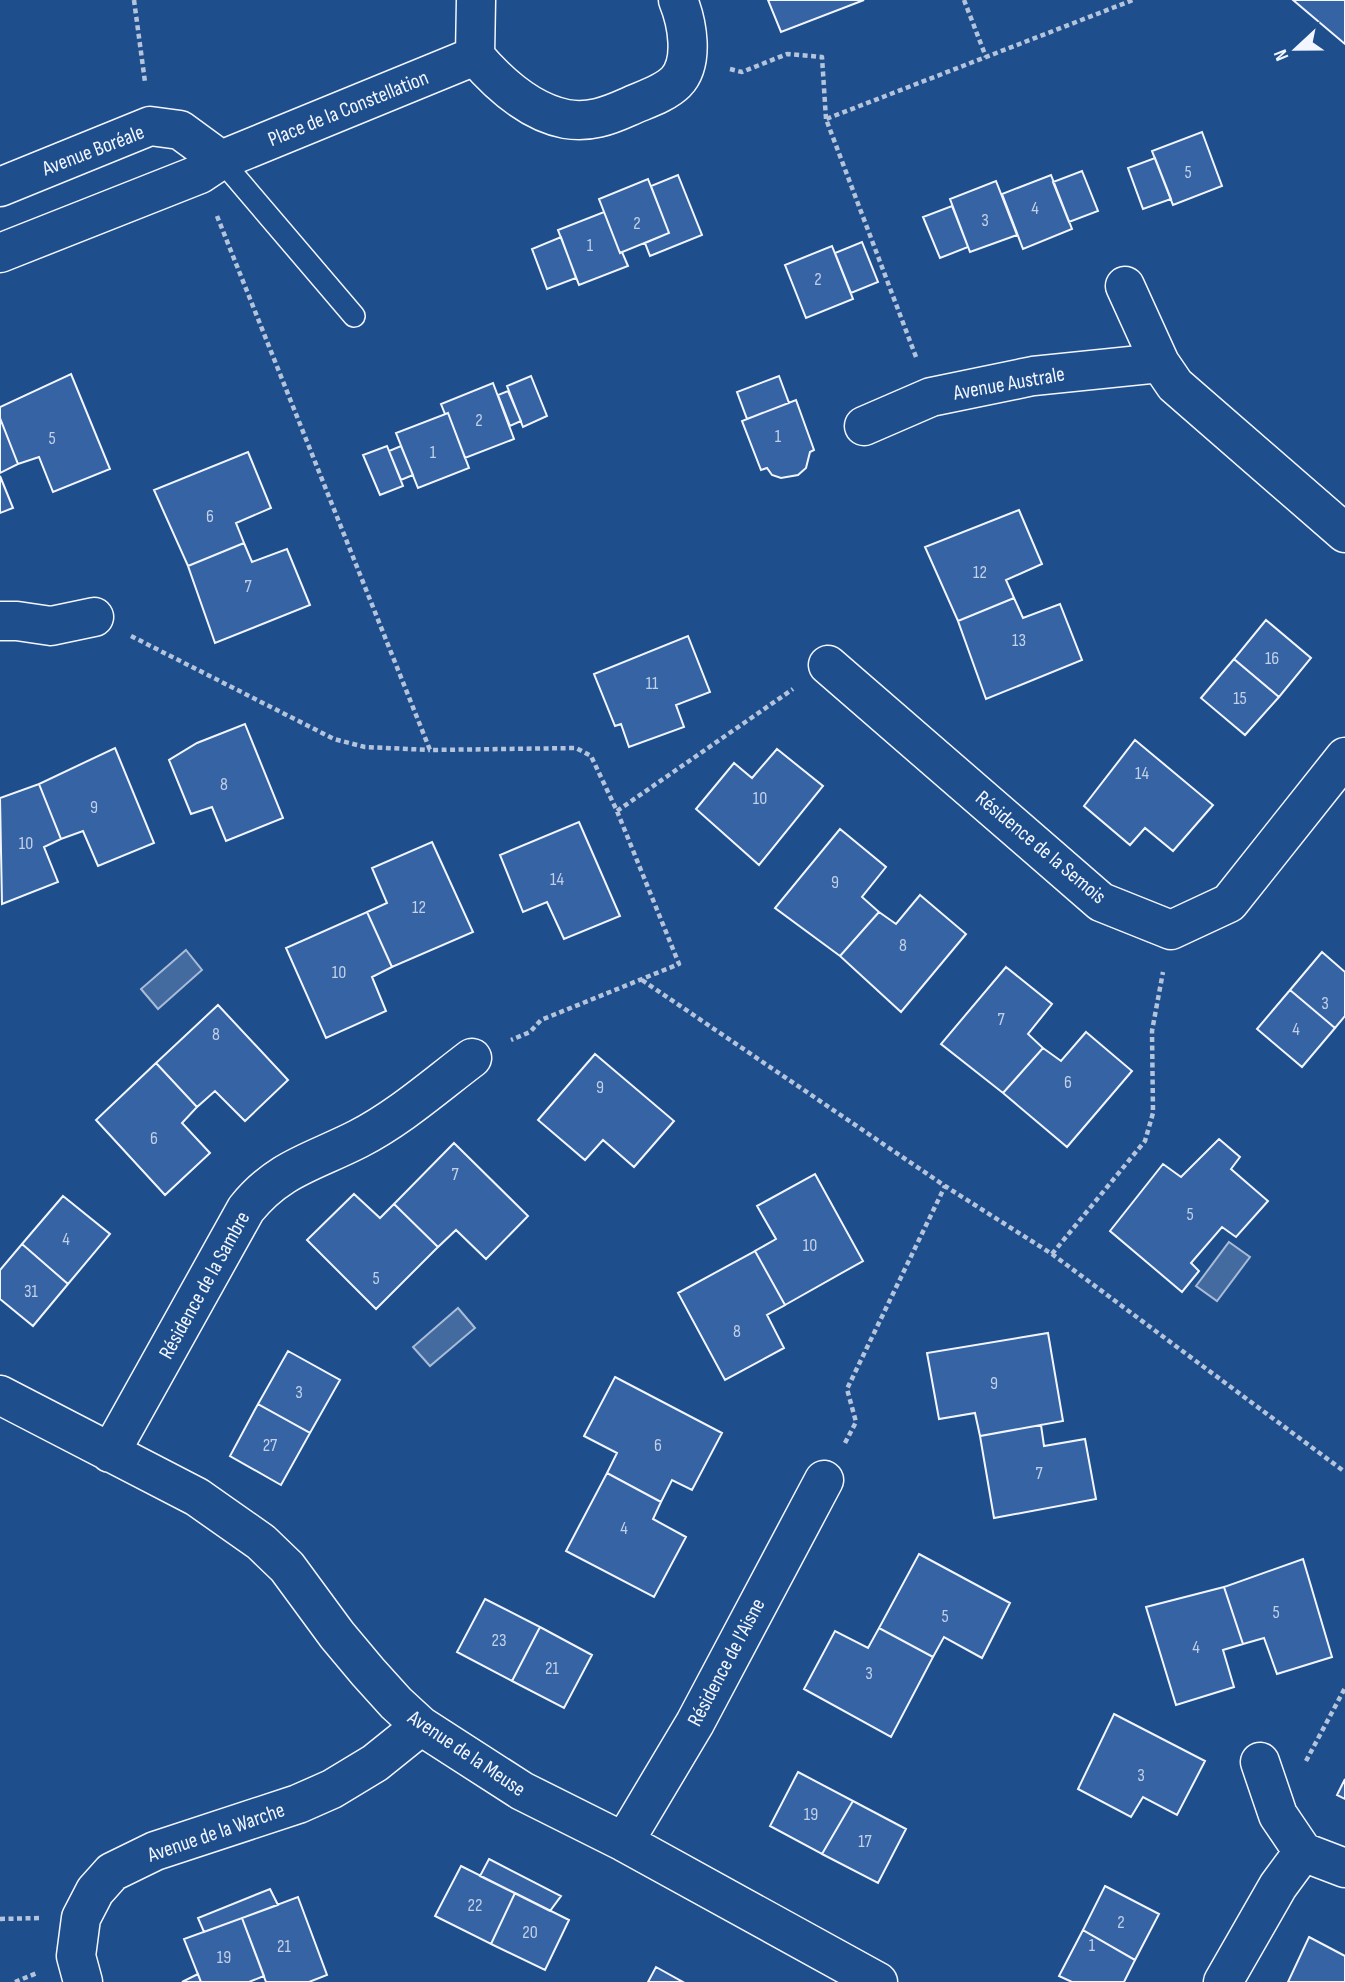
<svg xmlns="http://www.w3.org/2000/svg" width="1345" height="1982" viewBox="0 0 1345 1982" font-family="'Sofia Sans Condensed',sans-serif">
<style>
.water{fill:#446ba0;stroke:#a8bbd7;stroke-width:2}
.building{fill:#3563a3;stroke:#f2f6ff;stroke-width:2}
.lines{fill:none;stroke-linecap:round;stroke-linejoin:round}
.service-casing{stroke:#f2f6ff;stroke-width:24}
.minor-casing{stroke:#f2f6ff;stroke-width:41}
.path{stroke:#b3c4dc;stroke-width:4.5;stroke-dasharray:5 3.5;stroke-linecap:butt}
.service{stroke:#1f4e8c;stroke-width:21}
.minor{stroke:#1f4e8c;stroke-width:38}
.labels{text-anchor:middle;stroke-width:5;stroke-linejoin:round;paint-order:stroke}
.number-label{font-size:18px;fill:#c3d1e8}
.street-label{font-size:21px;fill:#f2f6ff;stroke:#1f4e8c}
</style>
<rect width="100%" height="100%" fill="#1f4e8c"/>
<path class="water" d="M186,950L202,970L158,1009L141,989Z
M1229,1242L1250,1257L1217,1301L1196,1286Z
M458,1308L475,1328L430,1366L413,1347Z"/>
<path class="building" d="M768,0H864L781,32Z
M1293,0H1345V44Z
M1202,132L1222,186L1173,205L1152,151Z
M1155,158L1171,199L1143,209L1128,168Z
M1082,171L1098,211L1069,222L1053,182Z
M678,175L702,235L650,256L645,243L669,233L651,186Z
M1051,175L1072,229L1023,249L1002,194Z
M648,179L669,233L620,253L599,199Z
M996,181L1017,235L970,252L950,199Z
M952,206L968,247L940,258L923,217Z
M604,212L620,253L622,252L628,266L579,285L558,230Z
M561,237L576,278L547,289L532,249Z
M862,242L878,282L851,293L835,253Z
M832,246L853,299L806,318L785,265Z
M71,374L110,469L53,492L39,457L18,464L0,418V407Z
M531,376L547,416L523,427L507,386Z
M779,376L789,403L747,419L737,392Z
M493,383L514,439L465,458L448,413L445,414L441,404Z
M508,391L521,421L510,426L498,395Z
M796,400L814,450L810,452L806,468L798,475L781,478L772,475L767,468L761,470L742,421Z
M448,413L469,468L418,488L396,433Z
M0,418L18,464L0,473Z
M387,446L403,486L380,495L363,455Z
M401,446L413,475L401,480L389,451Z
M248,452L271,508L236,523L244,543L188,566L154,490Z
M0,476L13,508L0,513Z
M1019,510L1042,564L1006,580L1014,598L958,621L925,547Z
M244,543L252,562L287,549L310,605L215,643L188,566Z
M1014,598L1023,618L1060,604L1082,660L986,699L958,621Z
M1266,620L1311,658L1279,697L1234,659Z
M688,636L710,692L676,705L684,727L629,747L621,724L615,726L594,674Z
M1234,659L1279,697L1245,735L1201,698Z
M245,724L283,818L226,841L212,807L191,814L169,760L197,743Z
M1135,740L1213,805L1173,851L1145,828L1130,845L1084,806Z
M115,748L154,843L98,866L83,831L61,839L39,784Z
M777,749L823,786L759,865L696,809L734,763L752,778Z
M39,784L61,839L44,847L58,882L2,904L0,798Z
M579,822L620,916L564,939L547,902L523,912L500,855Z
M840,829L886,867L862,897L879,912L840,956L775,908Z
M432,842L473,932L392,967L367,912L387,903L372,868Z
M920,895L966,934L901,1012L840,956L879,912L896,924Z
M367,912L392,967L372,977L386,1011L326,1038L286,948Z
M1322,952L1345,972V1016L1335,1028L1290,990Z
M1006,967L1052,1004L1028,1034L1043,1048L1003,1093L941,1044Z
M1290,990L1335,1028L1302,1067L1257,1029Z
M218,1005L288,1080L245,1121L215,1091L197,1107L156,1063Z
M1086,1032L1132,1071L1067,1147L1003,1093L1043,1048L1061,1061Z
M595,1054L674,1121L634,1167L603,1140L585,1160L538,1120Z
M156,1063L197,1107L182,1123L210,1153L165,1195L96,1120Z
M1219,1139L1240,1157L1231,1169L1268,1201L1236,1237L1222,1227L1191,1263L1199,1271L1182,1292L1110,1231L1163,1164L1181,1177Z
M454,1143L528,1216L486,1259L456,1230L438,1247L394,1204Z
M815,1174L863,1261L785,1305L755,1251L776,1239L757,1206Z
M354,1194L380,1218L394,1204L438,1247L376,1309L307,1240Z
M63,1196L110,1234L68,1284L22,1244Z
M22,1244L68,1284L33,1326L0,1299V1270Z
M755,1251L785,1305L767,1315L784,1348L725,1380L678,1293Z
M1048,1333L1063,1421L980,1436L975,1413L939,1419L927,1353Z
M288,1351L340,1380L310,1433L258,1404Z
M615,1377L722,1433L692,1490L672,1480L661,1502L607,1473L617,1453L584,1436Z
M258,1404L310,1433L281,1485L230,1456Z
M1041,1425L1044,1446L1085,1439L1096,1499L994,1518L980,1436Z
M607,1473L661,1502L653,1519L686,1537L654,1597L566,1551Z
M919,1554L1010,1603L982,1658L944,1637L933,1657L879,1628Z
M1303,1559L1332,1657L1277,1674L1264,1638L1243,1644L1224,1587Z
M1224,1587L1243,1644L1223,1650L1234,1687L1176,1705L1146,1607Z
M485,1599L540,1627L512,1681L457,1652Z
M540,1627L592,1655L564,1708L512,1681Z
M879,1628L933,1657L891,1737L804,1689L835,1631L868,1648Z
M1114,1714L1205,1761L1177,1815L1143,1797L1131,1817L1078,1789Z
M798,1772L853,1801L822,1854L770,1826Z
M1345,1779V1799L1337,1795Z
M853,1801L906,1829L878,1883L822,1854Z
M489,1859L561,1896L550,1911L480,1876Z
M461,1866L515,1893L491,1944L435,1916Z
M1105,1886L1159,1914L1135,1960L1083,1930Z
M270,1889L278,1905L204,1932L198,1918Z
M515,1893L569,1920L545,1970L491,1944Z
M298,1897L327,1975L309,1982H266L242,1918Z
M242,1918L264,1976L249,1982H201L184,1939Z
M1083,1930L1135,1960L1124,1982H1072L1059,1976Z
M1309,1937L1345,1956V1982H1288Z
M656,1967L683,1982H648Z
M198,1974L201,1982H182Z"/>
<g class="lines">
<defs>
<path id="service" d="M221,160L354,316"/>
<path id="minor" d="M476,0L475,56C498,83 530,112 566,119C589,123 608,116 628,107C643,100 664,94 676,82C695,62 687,22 678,0
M0,187L150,126L180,130L221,160
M0,253L200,174L221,160L475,56
M1125,286L1160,363
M864,426L931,397L1033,376L1160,363L1175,385L1345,533
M0,621H17L51,626L94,617
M828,665L1101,902L1171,930L1229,903L1345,757
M0,1395L197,1497L261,1542L287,1567L337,1635L368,1672L396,1703L421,1726L522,1791L624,1842L878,1982
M110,1453L246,1209C279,1168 313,1162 358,1139C399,1118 435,1086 472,1058
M1260,1762L1278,1815L1303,1852
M624,1842L695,1723L824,1480
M83,1982L76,1956L81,1918L95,1891L112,1872L155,1851L298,1804L332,1789L375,1763L421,1726
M1223,1982L1278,1886L1303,1852L1345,1868"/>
</defs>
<use href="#service" class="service-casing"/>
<use href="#minor" class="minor-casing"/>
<path class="path" d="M134,0L145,82
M964,0L986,57
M730,69L742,72L787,54L822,57L826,119
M217,216L430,750L576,748L591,756L617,811L679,964L541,1020L530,1032L511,1040
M916,357L826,119L1133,0
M131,636L334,739L365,747L430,750
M617,811L793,689
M642,980L945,1186L1052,1254L1345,1472
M1052,1254L1145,1141L1153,1113L1152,1031L1163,972
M845,1443L856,1422L847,1389L945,1186
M1306,1761L1345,1688
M0,1919L39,1918
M15,1982L37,1973"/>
<use href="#service" class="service"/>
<use href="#minor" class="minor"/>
</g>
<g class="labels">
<g class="number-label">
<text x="1188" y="178">5</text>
<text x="1035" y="214">4</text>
<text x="985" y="226">3</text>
<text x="637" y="229">2</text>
<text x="590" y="251">1</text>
<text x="818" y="285">2</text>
<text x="479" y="426">2</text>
<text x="778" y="442">1</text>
<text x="52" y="444">5</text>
<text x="433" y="458">1</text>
<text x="210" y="522">6</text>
<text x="980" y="578">12</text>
<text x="248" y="592">7</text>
<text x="1019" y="646">13</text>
<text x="1272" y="664">16</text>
<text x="652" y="689">11</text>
<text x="1240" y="704">15</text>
<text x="1142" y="779">14</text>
<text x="224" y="790">8</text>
<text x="760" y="804">10</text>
<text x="94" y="813">9</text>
<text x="26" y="849">10</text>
<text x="557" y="885">14</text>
<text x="835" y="888">9</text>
<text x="419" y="913">12</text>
<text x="903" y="951">8</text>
<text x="339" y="978">10</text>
<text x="1325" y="1009">3</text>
<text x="1001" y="1025">7</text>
<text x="1296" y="1035">4</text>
<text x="216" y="1040">8</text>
<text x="1068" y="1088">6</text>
<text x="600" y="1093">9</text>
<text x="154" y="1144">6</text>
<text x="455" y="1180">7</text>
<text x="1190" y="1220">5</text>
<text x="66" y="1245">4</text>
<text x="810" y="1251">10</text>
<text x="376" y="1284">5</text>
<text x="31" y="1297">31</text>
<text x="737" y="1337">8</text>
<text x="994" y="1389">9</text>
<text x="299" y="1398">3</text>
<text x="270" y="1451">27</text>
<text x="658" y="1451">6</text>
<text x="1039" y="1479">7</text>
<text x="624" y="1534">4</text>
<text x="1276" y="1618">5</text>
<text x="945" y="1622">5</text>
<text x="499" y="1646">23</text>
<text x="1196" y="1653">4</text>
<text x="552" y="1674">21</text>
<text x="869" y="1679">3</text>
<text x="1141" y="1781">3</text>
<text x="811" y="1820">19</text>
<text x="865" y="1847">17</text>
<text x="475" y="1911">22</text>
<text x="1121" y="1928">2</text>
<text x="530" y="1938">20</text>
<text x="1092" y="1951">1</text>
<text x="284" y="1952">21</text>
<text x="224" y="1963">19</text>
</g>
<g class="street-label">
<text transform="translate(348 108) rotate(-22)" y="7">Place de la Constellation</text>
<text transform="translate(93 150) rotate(-21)" y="7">Avenue Boréale</text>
<text transform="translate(1009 383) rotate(-10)" y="7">Avenue Australe</text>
<text transform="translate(1041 847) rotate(40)" y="7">Résidence de la Semois</text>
<text transform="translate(204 1285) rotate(-61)" y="7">Résidence de la Sambre</text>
<text transform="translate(726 1662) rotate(-62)" y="7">Résidence de l'Aisne</text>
<text transform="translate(467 1753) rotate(34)" y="7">Avenue de la Meuse</text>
<text transform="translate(216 1832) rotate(-19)" y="7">Avenue de la Warche</text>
</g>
</g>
<g transform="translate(1296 49) rotate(248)" stroke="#1f4e8c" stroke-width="5" paint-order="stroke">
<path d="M0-5L12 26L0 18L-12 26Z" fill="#f2f6ff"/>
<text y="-10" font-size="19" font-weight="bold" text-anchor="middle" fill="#f2f6ff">N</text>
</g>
</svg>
